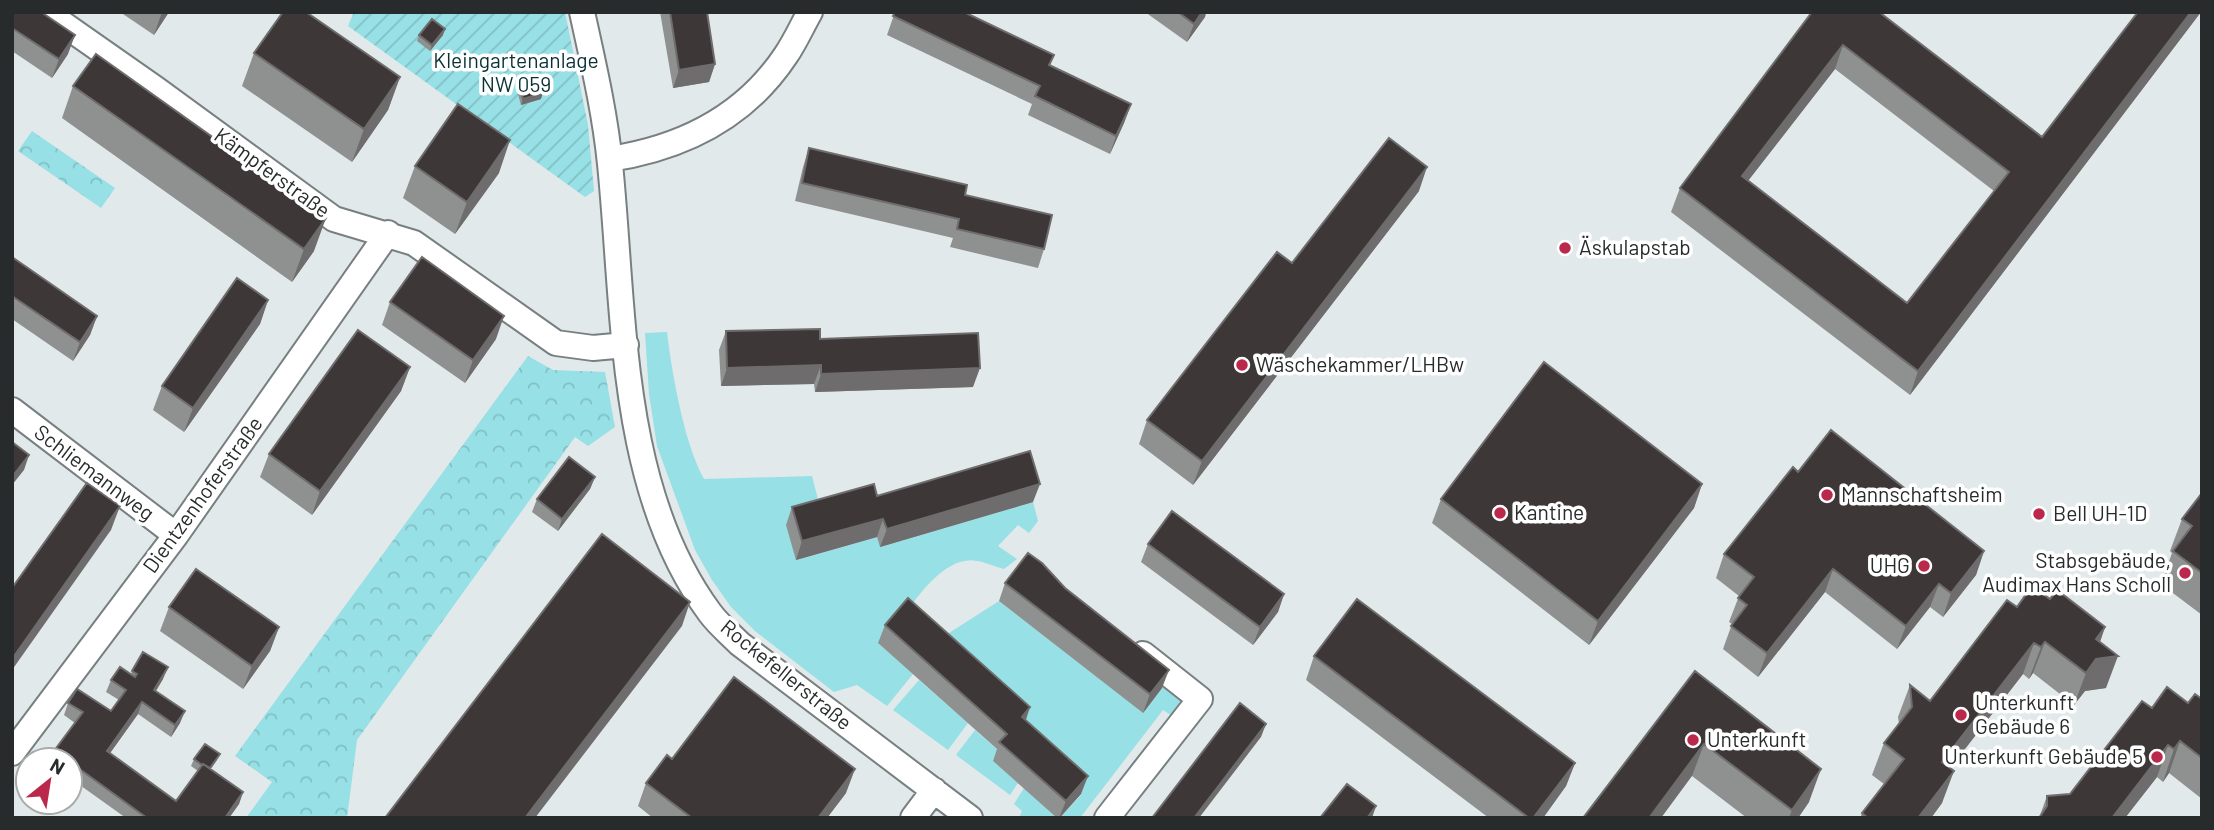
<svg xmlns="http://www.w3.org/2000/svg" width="2214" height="830" viewBox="0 0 2214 830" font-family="Barlow,sans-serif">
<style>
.grass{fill:#96e0e6}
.park{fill:url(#park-crowns)}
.garden{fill:url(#garden-furrows)}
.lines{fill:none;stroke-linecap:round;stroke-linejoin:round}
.minor-casing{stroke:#787f80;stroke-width:28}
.minor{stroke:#fff;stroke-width:24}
.wall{fill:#8f9090;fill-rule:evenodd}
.shaded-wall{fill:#6e6c6d}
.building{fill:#3d3737;stroke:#6e6c6d;stroke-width:2;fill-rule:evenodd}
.poi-dot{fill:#ba294c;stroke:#fff;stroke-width:2.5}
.labels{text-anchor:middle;stroke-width:7;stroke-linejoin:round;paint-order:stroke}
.park-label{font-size:21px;fill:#0a3235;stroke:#fff}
.street-label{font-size:21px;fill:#282b2b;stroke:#fff}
.poi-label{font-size:21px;fill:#282b2b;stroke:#fff;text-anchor:start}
</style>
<defs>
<pattern id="park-crowns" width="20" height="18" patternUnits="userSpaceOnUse" patternTransform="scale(1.75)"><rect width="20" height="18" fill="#96e0e6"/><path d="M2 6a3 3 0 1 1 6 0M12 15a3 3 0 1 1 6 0" fill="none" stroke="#81c0c5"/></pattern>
<pattern id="garden-furrows" width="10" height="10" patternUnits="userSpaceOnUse" patternTransform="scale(1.75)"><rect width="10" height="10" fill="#96e0e6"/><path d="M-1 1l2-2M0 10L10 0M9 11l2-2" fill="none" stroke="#81c0c5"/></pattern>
</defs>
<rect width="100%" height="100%" fill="#e1e9ea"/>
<path class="grass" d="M667,332C672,374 684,443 704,479L812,476L822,515L796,560L877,537L880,547L1033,502L1038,521L1029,533L1018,525L998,546L1017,559L1004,569C995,567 986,562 977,561C948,555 919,593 905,615L933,638L949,633L999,601L1142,712L1166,683L1178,693L1182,702L1177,719L1163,710L1080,818H1060L1081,795L878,643L913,674L887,706L857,685L834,692L755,631L731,607L712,580L695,550L657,446L649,394L645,333Z
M919,680L968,723L948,750L893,710Z
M975,730L1000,752L993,761L1018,783L1010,795L956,755Z
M1024,788L1057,818H1019L1022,811L1014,804Z"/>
<path class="park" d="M32,131L115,188L101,208L18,151Z
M528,356L553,370L605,372L615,427L588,446L575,437L357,740L347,818H246L272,782L235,756Z"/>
<path class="garden" d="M354,12H565L588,125L594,191L585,197L348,26Z"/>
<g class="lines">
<defs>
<path id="minor" d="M46,12L156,89L334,219L414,243L556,343L593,348L626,345
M582,12C593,62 605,113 610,164C625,311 618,489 710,613C718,624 730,634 740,644L970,818
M610,159C682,148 745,117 786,55C795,42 802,26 810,12
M12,410L176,535
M12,753L176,535L388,233
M913,818L934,790
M1107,818L1200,699L1143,654"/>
</defs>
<use href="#minor" class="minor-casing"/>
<use href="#minor" class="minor"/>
</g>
<path class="wall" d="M12,12L68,54L52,78L12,51Z
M120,12H169L154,35Z
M660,12H707L715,64L709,82L673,88Z
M895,12L1054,55L1050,66L1131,104L1124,123L1110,154L1028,115L1032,104L887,35Z
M1145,12H1206L1205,17L1187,42Z
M1812,12L2042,137L2138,12H2201L1910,395L1671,212L1680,188ZM1835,69L1994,191L1907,303L1748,181Z
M419,35H443L430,51L417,41Z
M254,53L400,77L388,110L352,162L242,86Z
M518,80L541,99L521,105L516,87Z
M73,86L314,251L292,282L62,118Z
M809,148L965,195L1044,249L1038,268L950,247L953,238L795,201L803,167Z
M415,166L499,173L455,234L403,198Z
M1419,191L1193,485L1139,444L1147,420L1292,263Z
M12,257L97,316L90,335L73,361L12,319Z
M268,300L260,324L184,432L153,410L162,386Z
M390,302L496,339L465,383L382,325Z
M726,331L820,339L973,387L815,392L814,384L721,386L719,350Z
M410,367L401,391L312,515L260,477L269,454Z
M1798,472L1984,551L1976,575L1943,617L1930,607L1897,649L1825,592L1758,677L1723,649L1732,624L1729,622L1739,596L1716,578L1724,554Z
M595,477L590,489L558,531L532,512L537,499Z
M1702,484L1694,508L1589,645L1432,523L1441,499Z
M2202,493V615L2161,584L2172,553L2170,551L2182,519Z
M877,496L1033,502L880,547L877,537L796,560L786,525L792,507Z
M1148,544L1284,594L1278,612L1253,645L1141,562Z
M1005,583L1065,588L1162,688L1143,713L999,601Z
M2050,599L2105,627L2100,642L2106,688L2085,691L2074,705L2033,673L2029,679L2023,674L1950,768L1942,803L1931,818H1860L1862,813L1884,784L1872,775L1884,743L1899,724L1898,717L1910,685L1930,701L2017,607Z
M169,607L279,627L270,651L243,689L160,631Z
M885,625L1026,720L1081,794L1060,818H1057L993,761L997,749L878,643Z
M1314,656L1575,763L1566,786L1543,818H1489L1306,680Z
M132,671L163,679L156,691L180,723L171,737L138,714L110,753L176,801L198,771L191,766L194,759L217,760L211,769L243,792L239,804L229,818H126L70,778V760H51L54,751L75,723L64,715L68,703L111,711L119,700L106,692L111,680L131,674Z
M1695,671L1809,802L1798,818H1747L1692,776Z
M2202,699V799L2169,773L2163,782L2157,777L2125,818H2039L2047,796L2070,794L2152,708L2188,703Z
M672,759L846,793L827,818H653L638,806L646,783Z"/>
<path class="shaded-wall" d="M162,12H169L154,35Z
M1202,12H1206L1205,17L1187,42L1194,24Z
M2191,12H2201L1910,395L1918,371Z
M445,29L443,35L430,51L432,45Z
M75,35L68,54L52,78L59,59Z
M1843,45L1835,69L1733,200L1742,176Z
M715,64L709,82L673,88L679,70Z
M400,77L388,110L352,162L364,129Z
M543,93L541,99L521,105L523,99Z
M1131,104L1124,123L1110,154L1116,136Z
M510,140L499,173L455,234L467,202Z
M1427,167L1419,191L1193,485L1202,461Z
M326,218L314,251L292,282L304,249Z
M268,300L260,324L184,432L193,408Z
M97,316L90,335L73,361L80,342Z
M504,316L496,339L465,383L473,360Z
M821,365L814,384L721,386L727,368Z
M410,367L401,391L312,515L320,491Z
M980,368L973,387L815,392L821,374Z
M29,455L24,470L12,485V477Z
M595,477L590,489L558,531L562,519Z
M1040,484L1033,502L880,547L887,529Z
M1702,484L1694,508L1589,645L1598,621Z
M120,506L111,530L12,670V659Z
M883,519L877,537L796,560L802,541Z
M1984,551L1976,575L1943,617L1951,593Z
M1833,569L1825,592L1758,677L1767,653Z
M1939,584L1930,607L1897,649L1906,626Z
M1284,594L1278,612L1253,645L1260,627Z
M690,602L682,626L535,818H525Z
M279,627L270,651L243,689L252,666Z
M2105,627L2094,659L2096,639Z
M2045,642L2033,673L2029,679L2041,647Z
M2034,643L2023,674L1931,793L1942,762Z
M2118,656L2106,688L2085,691L2074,705L2086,673L2096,659Z
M168,667L163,679L149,702L154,690Z
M1169,670L1162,688L1143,713L1150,694Z
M142,702L138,714L103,763L107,751Z
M1030,707L1024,726L1022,717Z
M185,711L180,723L171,737L175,725Z
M1266,724L1261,737L1199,818H1194Z
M2180,741L2169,773L2163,782L2174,749Z
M1704,744L1692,776L1661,818H1649Z
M2168,745L2157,777L2125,818H2112Z
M1575,763L1566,786L1543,818H1533Z
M855,769L846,793L827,818H818Z
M1821,769L1809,802L1798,818H1789L1792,810Z
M1954,771L1942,803L1931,818H1918Z
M1088,776L1081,794L1059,818L1066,801Z
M243,792L239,804L229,818H225Z
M1376,806L1372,818H1367Z"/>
<path class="building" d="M12,12H41L75,35L59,59L12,28Z
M283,12H306L400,77L364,129L254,53Z
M670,12H707L715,64L679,70Z
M895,12H964L1054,55L1049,65L1131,104L1116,136L1035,96L1040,86L893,16Z
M1178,12H1202L1194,24Z
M1812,12H1879L2042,137L2138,12H2191L1918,371L1680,188ZM1843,45L2009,172L1907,303L1742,176Z
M432,19L445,29L432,45L419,35Z
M96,54L326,218L304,249L73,86Z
M538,75L543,93L523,99L518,80Z
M458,104L510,140L467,202L415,166Z
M1389,138L1427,167L1202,461L1147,420L1277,252L1292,263Z
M809,148L967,185L965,195L1052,215L1044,249L957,229L959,219L802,183Z
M12,257L97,316L80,342L12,296Z
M422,257L504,316L473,360L390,302Z
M237,278L268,300L193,408L162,386Z
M820,329V339L978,333L980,368L821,374V365L727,368L726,331Z
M358,330L410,367L320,491L269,454Z
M1544,362L1702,484L1598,621L1441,499Z
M1831,430L1984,551L1951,593L1939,584L1906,626L1833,569L1767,653L1731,626L1747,605L1738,598L1754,577L1724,554L1793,467L1798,472Z
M12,442L29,455L12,477Z
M1030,451L1040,484L887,529L883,519L802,541L792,507L874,484L877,496Z
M569,457L595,477L562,519L537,499Z
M87,483L120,506L12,659V588Z
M2202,493V573L2173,551L2192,526L2182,519Z
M1172,511L1284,594L1260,627L1148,544Z
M602,534L690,602L525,818H385Z
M1028,553L1042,563L1065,588L1169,670L1150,694L1005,583Z
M196,569L279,627L252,666L169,607Z
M2032,586L2050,599L2057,590L2105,627L2096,639L2118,656L2096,659L2086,673L2045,642L2041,647L2034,643L1942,762L1954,771L1918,818H1868L1862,813L1904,759L1884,743L1912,707L1910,685L1930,701L2007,600L2017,607Z
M908,598L1030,707L1022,717L1088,776L1066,801L999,742L1007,734L885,625Z
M1357,599L1575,763L1533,818H1529L1314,656Z
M143,652L168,667L154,690L185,711L175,725L142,702L107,751L176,801L203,764L243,792L225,818H147L70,762V760H67L54,751L83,712L68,703L77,689L111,711L126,690L111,680L120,667L135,677L137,674L132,671Z
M1695,671L1821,769L1792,810L1704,744L1649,818H1583Z
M734,677L855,769L818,818H692L646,783L667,755L672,759Z
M2167,687L2188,703L2195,694L2202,699V758L2180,741L2174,749L2168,745L2112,818H2039L2047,806V796L2070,794L2142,701L2152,708Z
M1240,703L1266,724L1194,818H1152Z
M205,744L220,754L210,768L203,764L202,765L194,759Z
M1347,784L1376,806L1367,818H1320Z"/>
<g class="poi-dot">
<circle cx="1565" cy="248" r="7"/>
<circle cx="1242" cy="365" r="7"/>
<circle cx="1827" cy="495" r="7"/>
<circle cx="1500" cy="513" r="7"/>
<circle cx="2039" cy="514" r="7"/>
<circle cx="1924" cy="566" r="7"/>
<circle cx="2185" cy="573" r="7"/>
<circle cx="1961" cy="715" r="7"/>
<circle cx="1693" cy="740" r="7"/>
<circle cx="2157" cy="757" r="7"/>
</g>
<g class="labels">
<g class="park-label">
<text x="516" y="68">Kleingartenanlage<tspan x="516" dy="24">NW 059</tspan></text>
</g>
<g class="street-label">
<text transform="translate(272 173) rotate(36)" y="7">Kämpferstraße</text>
<text transform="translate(94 473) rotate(37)" y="7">Schliemannweg</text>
<text transform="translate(203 495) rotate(-54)" y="7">Dientzenhoferstraße</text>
<text transform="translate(786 675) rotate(39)" y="7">Rockefellerstraße</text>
</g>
<g class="poi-label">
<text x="1579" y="255">Äskulapstab</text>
<text x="1256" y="372">Wäschekammer/LHBw</text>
<text x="1841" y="502">Mannschaftsheim</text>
<text x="1514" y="520">Kantine</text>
<text x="2053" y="521">Bell UH-1D</text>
<text x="2171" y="568" text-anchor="end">Stabsgebäude,<tspan x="2171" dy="24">Audimax Hans Scholl</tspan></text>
<text x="1910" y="573" text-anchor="end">UHG</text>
<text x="1975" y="710">Unterkunft<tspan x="1975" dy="24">Gebäude 6</tspan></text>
<text x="1707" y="747">Unterkunft</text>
<text x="2143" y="764" text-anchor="end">Unterkunft Gebäude 5</text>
</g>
</g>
<rect width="2214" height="830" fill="none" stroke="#282b2b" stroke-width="28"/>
<g transform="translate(49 781) rotate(30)"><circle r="33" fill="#ffffff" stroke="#a9aaaa" stroke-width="2"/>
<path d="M0-5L12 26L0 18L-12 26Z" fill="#ba294c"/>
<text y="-10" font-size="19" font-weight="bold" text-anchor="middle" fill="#282b2b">N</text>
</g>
</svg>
